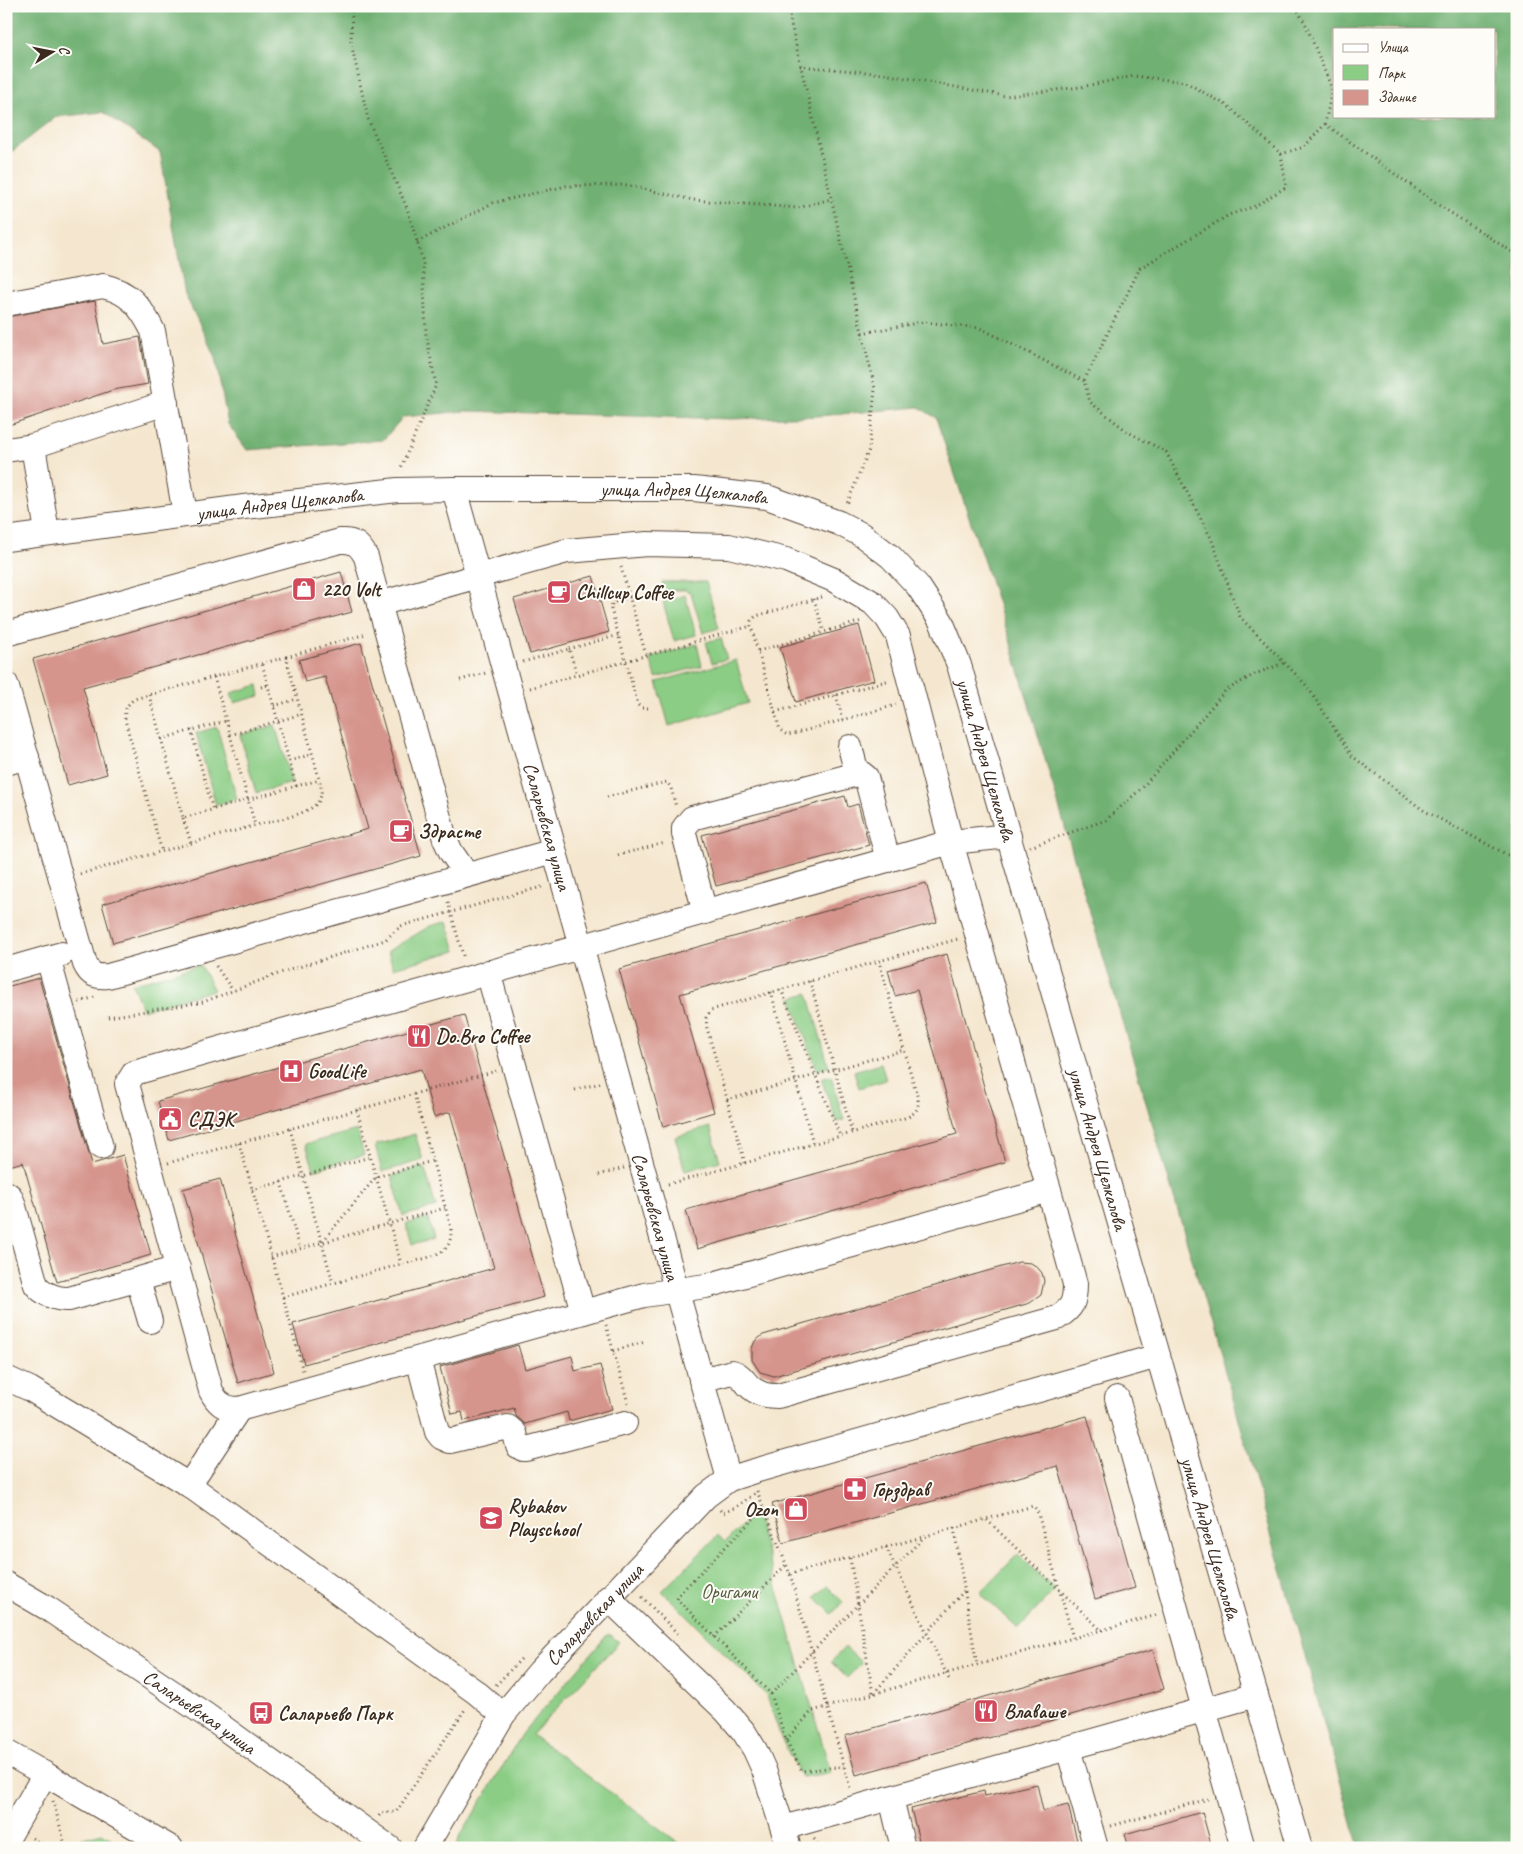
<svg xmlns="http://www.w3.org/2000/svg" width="1523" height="1854" viewBox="0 0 1523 1854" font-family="Caveat,sans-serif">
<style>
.green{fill:#8bcd85;stroke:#637c52}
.forest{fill:#70b072;stroke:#566d48;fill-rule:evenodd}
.building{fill:#d5948c}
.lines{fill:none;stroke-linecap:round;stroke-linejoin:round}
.minor-casing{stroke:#574639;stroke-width:26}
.path{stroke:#574639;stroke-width:3;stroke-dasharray:1 4;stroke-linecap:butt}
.minor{stroke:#fff;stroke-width:24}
.labels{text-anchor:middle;stroke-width:4;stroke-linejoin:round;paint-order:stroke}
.street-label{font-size:20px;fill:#3b2a1e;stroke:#fdfcf7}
.poi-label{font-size:20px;font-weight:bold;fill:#3b2a1e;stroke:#fdfcf7;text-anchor:start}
.park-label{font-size:20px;fill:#535b3d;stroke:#fdfcf7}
</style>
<rect width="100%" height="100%" fill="#fdfcf7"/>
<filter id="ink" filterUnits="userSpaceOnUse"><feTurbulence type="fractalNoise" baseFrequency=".02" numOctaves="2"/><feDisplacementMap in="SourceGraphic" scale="10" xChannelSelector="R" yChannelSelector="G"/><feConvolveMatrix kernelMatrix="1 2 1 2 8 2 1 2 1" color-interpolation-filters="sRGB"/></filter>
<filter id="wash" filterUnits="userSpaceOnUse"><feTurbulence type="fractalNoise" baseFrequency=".0096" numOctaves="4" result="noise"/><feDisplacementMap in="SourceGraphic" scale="20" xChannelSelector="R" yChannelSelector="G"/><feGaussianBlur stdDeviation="1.12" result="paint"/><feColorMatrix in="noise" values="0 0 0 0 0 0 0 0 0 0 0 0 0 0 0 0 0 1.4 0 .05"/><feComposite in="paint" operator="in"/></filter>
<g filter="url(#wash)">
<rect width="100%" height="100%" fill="#f5e7cf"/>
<path class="green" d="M662,582H706L719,628L703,633L691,593L685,590H665Z
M685,595L696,635L674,641L663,602Z
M721,638L727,659L712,663L706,642Z
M697,644L702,666L656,678L650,658Z
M736,660L748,703L669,726L657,682Z
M258,685L260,696L234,703L231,693Z
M275,725L292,783L256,793L240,735Z
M217,727L237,799L216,805L196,733Z
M447,921L456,951L393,968L388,951L430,926Z
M200,965L214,990L143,1010L132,984Z
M808,993L829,1067L817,1070L791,998Z
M881,1063L886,1080L859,1088L854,1071Z
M831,1076L844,1120L837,1122L821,1079Z
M710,1127L720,1161L685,1171L675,1137Z
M357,1130L364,1155L314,1170L306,1144Z
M415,1134L423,1160L382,1172L375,1145Z
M424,1166L436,1207L403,1216L392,1176Z
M428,1218L434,1239L412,1245L406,1224Z
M755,1512L831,1773L801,1777L781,1738L767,1696L662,1591L718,1535L725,1542Z
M1018,1554L1055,1590L1018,1629L980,1593Z
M827,1586L843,1602L832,1614L815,1597Z
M608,1634L619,1642L532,1735L686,1848H456L460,1836L523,1733Z
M845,1647L862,1663L847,1678L831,1662Z
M102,1833L127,1848H82L80,1839Z"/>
<path class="forest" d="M6,6H1517V1848H1359L1234,1402L1010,640L936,418L919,407L818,416L731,419L465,411L403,417L383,440L247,450L228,424L215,357L185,294L160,152L103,112L56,117L6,156ZM1334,29H1494V116H1334Z"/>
<g id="blocks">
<path class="building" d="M95,301L103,344L140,337L148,384L113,390L6,426V317Z
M341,572L352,612L83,687L107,774L68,785L33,659Z
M593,576L609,632L530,654L514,599Z
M859,625L874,680L796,702L780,647Z
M361,643L421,856L113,943L102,904L368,829L325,677L305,682L299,660Z
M845,796L848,807L858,804L869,845L716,886L702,835Z
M926,883L937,922L680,994L714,1112L663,1127L619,969Z
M947,954L1005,1162L697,1249L686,1210L957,1134L917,990L895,996L888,970Z
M39,978L92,1164L123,1155L151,1255L57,1282L23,1162L6,1167V987Z
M464,1015L544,1297L304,1364L293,1324L494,1268L450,1112L434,1117L421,1069L169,1140L158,1101Z
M220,1179L274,1372L238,1383L183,1189Z
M1019,1262L1031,1263L1037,1267L1042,1273L1044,1281L1041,1295L1030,1303L774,1376L760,1372L752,1360V1348L755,1341L763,1335Z
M518,1345L525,1369L572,1356L575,1371L600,1365L612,1409L569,1421L567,1412L525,1424L516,1416L514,1408L464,1421L462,1412L452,1414L440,1367Z
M1087,1416L1135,1588L1095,1599L1058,1466L783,1543L772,1504Z
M1153,1650L1164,1689L856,1775L845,1736Z
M1037,1784L1043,1811L1068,1805L1079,1848H921L911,1809L984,1791L985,1796Z
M1202,1812L1212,1848H1129L1125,1834Z"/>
</g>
</g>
<g filter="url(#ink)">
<use href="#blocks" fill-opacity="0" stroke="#574639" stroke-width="1"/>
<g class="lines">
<defs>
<g id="minor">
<path d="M6,304L103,286C130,292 141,307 153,331L185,514"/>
<path d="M33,446L166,403"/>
<path d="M6,450L33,446L47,532"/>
<path id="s1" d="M454,489L729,1479"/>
<path id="s2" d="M6,539L244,507L398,490L454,489H694L767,497L839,523L862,535L891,557L918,586L941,621L959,665L1300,1848"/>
<path d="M379,604L567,551L647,544L729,546L786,560L834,580L873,603L887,618L898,636L951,842L1049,1190L706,1286L644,1295L239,1409C224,1409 217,1403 211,1391L127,1084L134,1073L951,842L1009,836"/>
<path d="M6,634L340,541C354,540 360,545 366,557L445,839L451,852L467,875"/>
<path d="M6,684L85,964C90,975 96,977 108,976L554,851"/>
<path d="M850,747L857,773"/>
<path d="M6,763L27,757"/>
<path d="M705,912L684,834V828L692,818L861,773L866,777L888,860"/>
<path d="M48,958L101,1147"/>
<path d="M6,970L62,954"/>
<path d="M488,972L583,1312"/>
<path d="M6,1193L10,1196L13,1203L36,1285C43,1294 58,1300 69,1299L178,1268"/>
<path d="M138,1280L150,1321"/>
<path d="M418,1359L437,1432L441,1437L450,1441L508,1427L515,1433L518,1446L523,1449H526L625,1423"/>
<path d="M6,1378L30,1389L189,1485L477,1693L503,1715"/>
<path d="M701,1380L732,1372C740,1374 743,1379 748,1385C757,1394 766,1396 778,1396L1057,1318C1072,1308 1075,1303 1075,1284L1049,1190"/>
<path d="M1117,1398L1243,1848"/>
<path d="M189,1485L239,1409"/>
<path id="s3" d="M6,1584L47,1608L206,1715L390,1848"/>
<path d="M608,1598L725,1710L744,1732L755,1750L764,1770L789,1848"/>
<path d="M1068,1748L1096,1848"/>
<path d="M6,1752L45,1774"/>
<path d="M891,1798L903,1848"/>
<path d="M783,1828L1256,1695"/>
<path d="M6,1841L45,1774L171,1848"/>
<path id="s4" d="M425,1848L503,1715L540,1671L706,1496L729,1479L751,1472L1158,1356"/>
</g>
</defs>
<use href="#minor" class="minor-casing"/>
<path class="path" d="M352,6L351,43L368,119L407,208L423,262L426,334L436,385L400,470
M787,6L875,389L869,450L847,504
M800,66L884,74L1005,96L1081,87L1134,76L1185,82L1228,106L1281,154L1304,147L1325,124L1332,89L1306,25L1295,6
M1325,124L1437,204L1517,255
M1281,154L1286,187L1255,206L1229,215L1140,268L1084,381L1090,402L1128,432L1166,452L1211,538L1240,617L1307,686L1352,756L1423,810L1517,860
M417,242L493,203L566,186L626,185L693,200L798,208L831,199
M862,333L923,322L980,328L1084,381
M621,567L646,655
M630,597L612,603L611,609L638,705L641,708H648
M822,597L756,616L751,621V626L780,730L787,735L793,734L896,705
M814,599L824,632
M569,649L619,635
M758,651L862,621
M286,657L366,634
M523,662L569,649L577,675
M214,677L255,825
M460,680L486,673
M261,687L268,685
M530,688L751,626
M149,695L183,818L296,786L262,664
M836,695L843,720
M274,706L297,699
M775,712L890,680
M191,730L213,810
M230,735L302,714
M161,739L226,721
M289,761L313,754
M296,786L320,780
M607,797L667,782L671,788L676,807
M183,818L191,843
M1030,847L1106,820L1143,787L1225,691L1255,674L1284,663
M618,855L665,843
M80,874C138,858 195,842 253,826C268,822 302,816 314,806C321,801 322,794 321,786L286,657L134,699C126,706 124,710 125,720L162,852
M448,902L464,959
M216,966L233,991
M810,981L852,1132
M781,989L840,1136
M771,992L813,1143
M79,1002L95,997
M108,1017L203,1002L283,972L379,942L385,940L401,926L545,886
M575,1090L600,1083
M727,1100L904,1050
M357,1110L401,1264
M290,1129L333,1283
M239,1143L283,1297C321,1287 359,1276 398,1265C410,1262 435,1258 445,1249C451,1243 451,1236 451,1228L414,1094
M168,1163L496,1071
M745,1163L908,1117C916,1112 919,1109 918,1099L879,961L958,939
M599,1175L624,1168
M281,1182L300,1249
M668,1184L745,1163L707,1028L706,1018L711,1010L879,961
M252,1190L370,1157
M323,1241L376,1177L432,1161
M271,1257L445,1208
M283,1297L303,1371
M606,1325L628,1403
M613,1351L645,1342
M757,1491L790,1574L850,1788
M764,1508L680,1593L677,1599L771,1694L786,1740L802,1771L844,1766
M720,1510L723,1513L734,1508L756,1493
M987,1520L1101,1630
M954,1528L977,1665
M886,1547L949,1679
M850,1558L873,1694
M642,1597L680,1636
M714,1637L786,1565
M1073,1638L1157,1615
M496,1685L521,1659
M874,1693L964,1591
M771,1694L924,1537
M786,1740L812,1711L1073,1638L1037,1510L1033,1506L790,1574
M53,1801L66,1848
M379,1816L381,1813L396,1812L466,1708
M1111,1826L1208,1799
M32,1838L48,1848
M814,1839L822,1848"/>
<use href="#minor" class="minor"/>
</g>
</g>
<defs>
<symbol id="shop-square" viewBox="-11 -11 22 22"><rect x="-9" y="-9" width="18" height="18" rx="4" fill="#d1495b" stroke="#fdfcf7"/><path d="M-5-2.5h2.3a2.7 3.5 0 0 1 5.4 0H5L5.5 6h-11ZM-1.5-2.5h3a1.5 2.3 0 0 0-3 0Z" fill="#fff"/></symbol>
<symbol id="cafe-square" viewBox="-11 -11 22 22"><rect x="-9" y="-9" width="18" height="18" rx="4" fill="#d1495b" stroke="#fdfcf7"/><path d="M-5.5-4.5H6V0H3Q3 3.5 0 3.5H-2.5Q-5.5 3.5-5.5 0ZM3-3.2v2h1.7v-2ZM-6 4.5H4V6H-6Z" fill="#fff"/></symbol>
<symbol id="restaurant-square" viewBox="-11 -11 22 22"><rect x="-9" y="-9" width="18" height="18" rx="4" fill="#d1495b" stroke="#fdfcf7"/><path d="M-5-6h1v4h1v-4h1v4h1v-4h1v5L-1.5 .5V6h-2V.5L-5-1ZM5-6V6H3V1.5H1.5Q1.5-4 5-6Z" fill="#fff"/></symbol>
<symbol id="hospital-square" viewBox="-11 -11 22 22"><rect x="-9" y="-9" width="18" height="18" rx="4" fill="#d1495b" stroke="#fdfcf7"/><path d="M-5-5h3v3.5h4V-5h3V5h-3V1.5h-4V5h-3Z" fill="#fff"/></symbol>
<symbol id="civic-square" viewBox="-11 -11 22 22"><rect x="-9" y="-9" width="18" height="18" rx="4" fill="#d1495b" stroke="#fdfcf7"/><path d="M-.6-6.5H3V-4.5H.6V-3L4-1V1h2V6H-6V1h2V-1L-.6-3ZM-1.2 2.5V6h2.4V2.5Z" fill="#fff"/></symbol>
<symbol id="pharmacy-square" viewBox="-11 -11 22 22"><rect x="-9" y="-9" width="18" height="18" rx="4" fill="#d1495b" stroke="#fdfcf7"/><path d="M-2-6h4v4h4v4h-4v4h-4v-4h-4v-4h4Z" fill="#fff"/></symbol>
<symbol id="school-square" viewBox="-11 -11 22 22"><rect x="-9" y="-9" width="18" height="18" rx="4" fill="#d1495b" stroke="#fdfcf7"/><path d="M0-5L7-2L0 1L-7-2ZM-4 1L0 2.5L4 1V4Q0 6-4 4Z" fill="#fff"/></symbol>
<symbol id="bus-square" viewBox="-11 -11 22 22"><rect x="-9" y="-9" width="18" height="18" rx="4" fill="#d1495b" stroke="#fdfcf7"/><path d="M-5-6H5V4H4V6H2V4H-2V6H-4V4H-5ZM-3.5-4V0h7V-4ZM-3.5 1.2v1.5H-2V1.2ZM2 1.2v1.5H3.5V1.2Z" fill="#fff"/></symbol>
</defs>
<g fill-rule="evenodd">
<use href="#shop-square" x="290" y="575" width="28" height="28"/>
<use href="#cafe-square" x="545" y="578" width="28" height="28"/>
<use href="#cafe-square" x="387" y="817" width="28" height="28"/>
<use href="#restaurant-square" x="405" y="1022" width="28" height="28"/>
<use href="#hospital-square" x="277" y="1057" width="28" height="28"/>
<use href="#civic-square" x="156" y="1105" width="28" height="28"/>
<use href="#pharmacy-square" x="841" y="1475" width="28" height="28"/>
<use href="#shop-square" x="782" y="1495" width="28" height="28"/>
<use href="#school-square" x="477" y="1504" width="28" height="28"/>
<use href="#restaurant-square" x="972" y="1697" width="28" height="28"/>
<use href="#bus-square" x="247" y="1699" width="28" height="28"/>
</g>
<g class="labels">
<g class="street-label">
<text dy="7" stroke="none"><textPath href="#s2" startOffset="681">улица Андрея Щелкалова</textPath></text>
<text dy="7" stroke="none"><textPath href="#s2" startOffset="276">улица Андрея Щелкалова</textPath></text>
<text dy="7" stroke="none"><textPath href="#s2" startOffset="1131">улица Андрея Щелкалова</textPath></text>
<text dy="7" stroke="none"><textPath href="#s1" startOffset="350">Саларьевская улица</textPath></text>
<text dy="7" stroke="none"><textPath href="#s2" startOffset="1536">улица Андрея Щелкалова</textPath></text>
<text dy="7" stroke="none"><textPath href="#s1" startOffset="755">Саларьевская улица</textPath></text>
<text dy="7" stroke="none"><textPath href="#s2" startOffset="1941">улица Андрея Щелкалова</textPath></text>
<text dy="7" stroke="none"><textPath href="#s4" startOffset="290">Саларьевская улица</textPath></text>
<text dy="7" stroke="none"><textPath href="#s3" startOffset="232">Саларьевская улица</textPath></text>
</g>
<g class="poi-label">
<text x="322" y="596">220 Volt</text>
<text x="576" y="599">Chillcup Coffee</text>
<text x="418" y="838">Здрасте</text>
<text x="436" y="1043">Do.Bro Coffee</text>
<text x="308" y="1078">GoodLife</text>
<text x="188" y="1126">СДЭК</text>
<text x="872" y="1496">Горздрав</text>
<text x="508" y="1513">Rybakov<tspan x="508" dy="23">Playschool</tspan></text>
<text x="778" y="1516" text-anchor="end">Ozon</text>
<text x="1004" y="1718">Влаваше</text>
<text x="278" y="1720">Саларьево Парк</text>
</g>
<g class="park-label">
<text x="729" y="1598">Оригами</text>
</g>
</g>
<rect width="1523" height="1854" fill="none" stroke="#fdfcf7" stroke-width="25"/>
<rect x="1333" y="28" width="162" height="90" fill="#fdfcf7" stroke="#afa8a0"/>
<rect x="1343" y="44" width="25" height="8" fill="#ffffff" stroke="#afa8a0"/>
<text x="1378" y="52" font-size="15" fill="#3b2a1e">Улица</text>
<rect x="1343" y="65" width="25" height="15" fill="#8bcd85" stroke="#afa8a0"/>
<text x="1378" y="78" font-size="15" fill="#3b2a1e">Парк</text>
<rect x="1343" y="90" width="25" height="15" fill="#d5948c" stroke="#afa8a0"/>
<text x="1378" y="102" font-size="15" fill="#3b2a1e">Здание</text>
<g transform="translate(52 52) rotate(80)" stroke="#fdfcf7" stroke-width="4" paint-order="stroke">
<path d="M0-4L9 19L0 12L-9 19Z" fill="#3b2a1e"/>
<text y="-8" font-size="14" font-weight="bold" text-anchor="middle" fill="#3b2a1e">С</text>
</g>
</svg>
